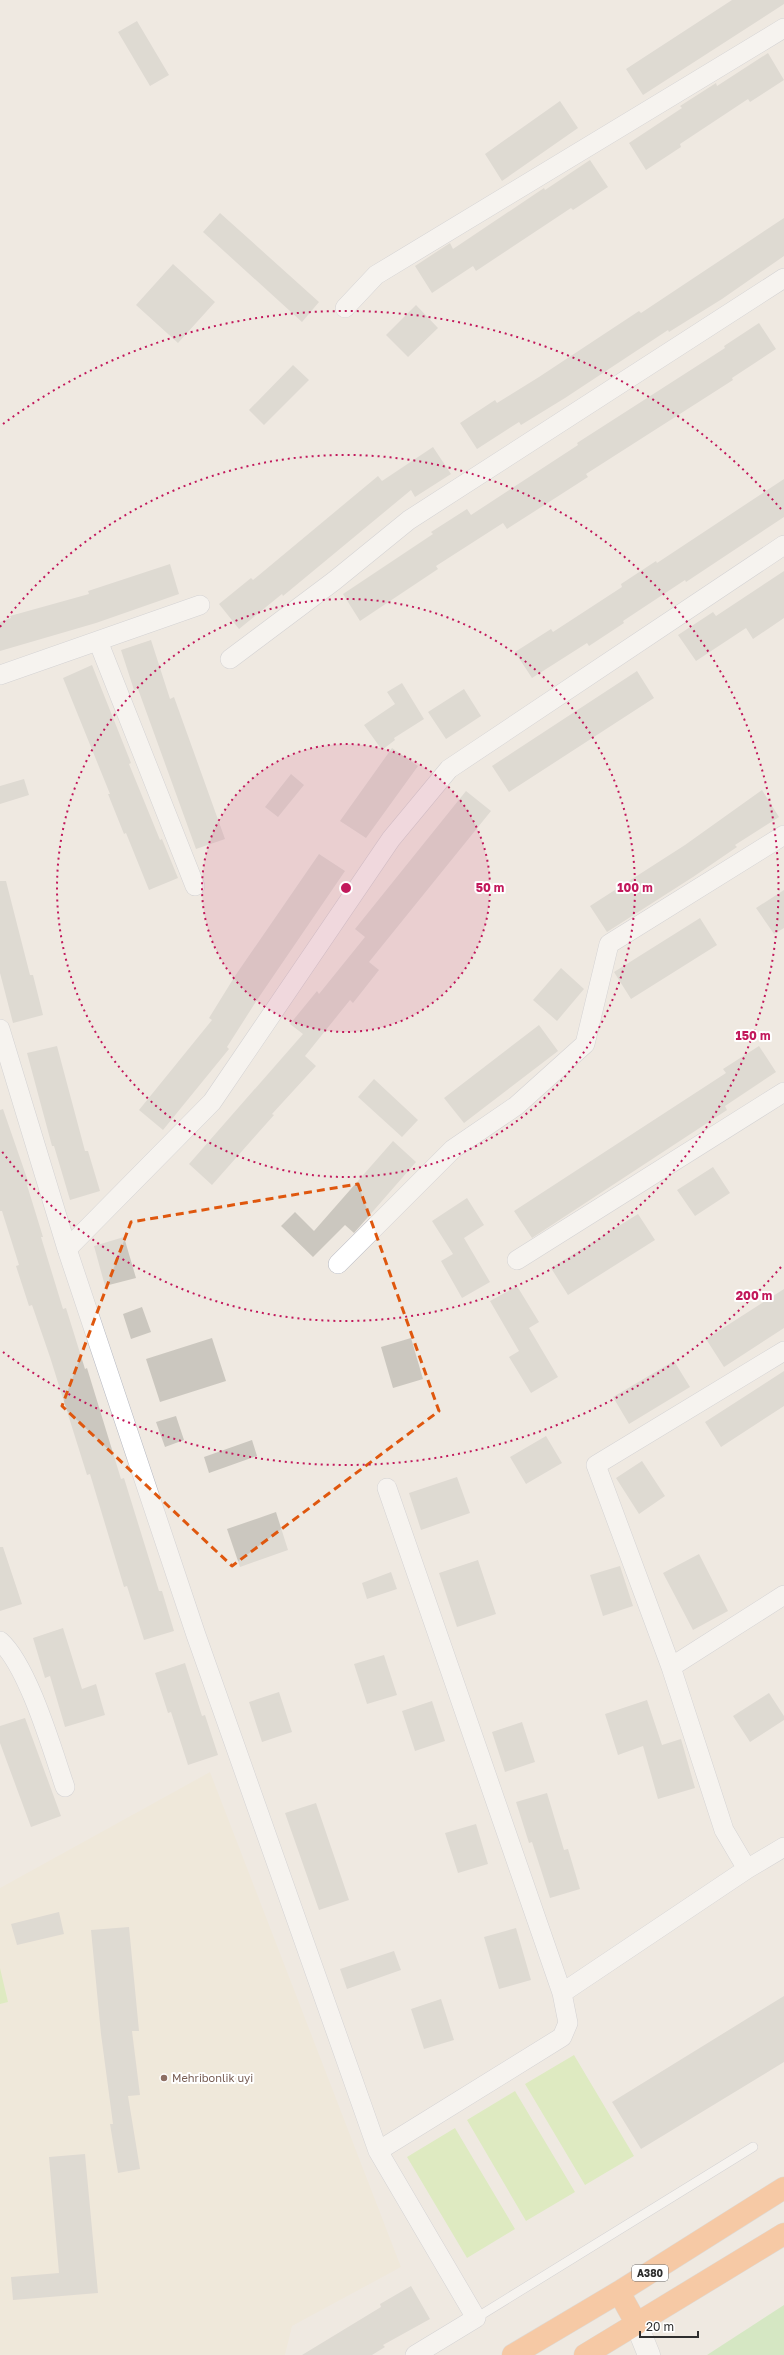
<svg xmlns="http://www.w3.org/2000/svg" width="784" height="2355" viewBox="0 0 784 2355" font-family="'Golos Text',sans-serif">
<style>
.education{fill:#f0e6d1}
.green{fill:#b6e59e}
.pitch{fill:#c9ec9a}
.building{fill:#cbc7bf}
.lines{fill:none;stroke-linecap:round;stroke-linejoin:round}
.lane-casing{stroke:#b4b7c1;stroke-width:10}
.street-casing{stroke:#b4b7c1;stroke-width:20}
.secondary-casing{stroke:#b4b7c1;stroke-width:23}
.highway-casing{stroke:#c9c9c9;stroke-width:23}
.lane{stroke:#fff;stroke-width:9}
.street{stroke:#fff;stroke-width:19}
.secondary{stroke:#fff;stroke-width:22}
.highway{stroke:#ffa35c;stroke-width:22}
.marked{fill:none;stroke:#df570e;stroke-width:3;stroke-dasharray:8 5;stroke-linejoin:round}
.ring{fill:none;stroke:#c2185b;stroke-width:2;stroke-dasharray:2 4}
.education-dot{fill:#8d6e63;stroke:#fff;stroke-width:1.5}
.labels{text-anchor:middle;stroke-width:4;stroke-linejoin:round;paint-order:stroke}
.shield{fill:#fff;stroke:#6d6d6d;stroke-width:1}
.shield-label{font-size:10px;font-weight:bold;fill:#2e2e2e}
.education-label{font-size:11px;fill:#785e54;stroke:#fff;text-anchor:start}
.centre{fill:#c2185b;stroke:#fff;stroke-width:2}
.ring-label{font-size:12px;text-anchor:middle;font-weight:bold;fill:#c2185b;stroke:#fff;stroke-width:4;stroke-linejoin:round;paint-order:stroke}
</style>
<rect width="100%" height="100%" fill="#efe9e1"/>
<path class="education" d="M210,1772L401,2267L292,2326L285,2355H0V1888Z"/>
<path class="green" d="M784,2305V2355H707Z"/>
<path class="pitch" d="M0,1968L8,2002L0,2004Z
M574,2055L634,2156L585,2185L525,2084Z
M515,2091L575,2192L526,2221L467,2120Z
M455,2128L515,2229L467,2258L407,2157Z"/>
<path class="building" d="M732,0H784V4L643,95L626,69Z
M137,21L169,75L150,86L118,32Z
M768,53L784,80L750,102L748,99L680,144L681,147L646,170L629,143L682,108L680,106L716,83L717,86Z
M560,101L578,128L502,181L485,154Z
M590,160L608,187L573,210L571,208L476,271L473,266L432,293L415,266L450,243L453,249L544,188L545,190Z
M220,213L319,302L302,322L203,232Z
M784,218V256L722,299L669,332L668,330L565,398L521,425L519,422L477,449L460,423L495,400L497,403L539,377L639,311L641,313Z
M173,264L215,302L178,343L136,305Z
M416,305L438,328L408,357L386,335Z
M759,323L776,349L732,378L733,380L586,474L588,477L507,529L503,523L436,566L438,569L360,621L343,594L433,534L431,532L467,509L471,515L578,445L577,443L725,348L724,346Z
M293,365L309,380L264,425L249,410Z
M433,447L451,474L415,497L411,490L283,596L282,594L239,629L219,604L251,578L253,580L378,476L382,481Z
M784,479V517L686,582L685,580L623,621L624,623L589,646L587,643L532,678L515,652L551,629L553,632L622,587L621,584L656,561L657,563Z
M170,564L179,594L96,623L0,651V622L11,618L10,616L89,594L88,591Z
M784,571V618L753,639L746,628L696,661L678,635L713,612L716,616Z
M151,640L170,699L174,697L225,839L196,849L138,689L134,690L121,650Z
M92,665L131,763L129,764L160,840L162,839L178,878L149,890L126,833L124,834L108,794H110L63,678Z
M637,671L654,698L509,792L492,766Z
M402,683L424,719L394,738L395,740L382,750L364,725L395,704L387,692Z
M464,689L481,716L446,739L428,712Z
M392,748L418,766L366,838L340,821Z
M291,774L304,785L278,817L265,807Z
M24,779L29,795L0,804V786Z
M762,790L779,817L735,845L737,847L693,877L607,932L590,906L685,845Z
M466,791L491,811L369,962L379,970L353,1003L350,1000L305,1056L316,1066L272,1114L274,1115L212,1185L189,1164L303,1034L290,1024L317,991L319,994L365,937L355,929Z
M319,854L345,871L257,1000L227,1047L229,1049L163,1130L139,1110L212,1020L209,1018L235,976Z
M0,881H6L30,975H33L43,1015L13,1023L0,973Z
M784,890V928L774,934L756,908Z
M700,918L717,945L631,999L614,972Z
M561,968L584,989L557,1021L533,1000Z
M539,1025L558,1051L464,1123L444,1098Z
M57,1046L85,1151H88L100,1191L70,1200L54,1146H52L27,1053Z
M759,1046L776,1072L725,1106L727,1110L532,1238L514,1211L726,1073L723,1069Z
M374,1079L418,1120L402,1137L358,1097Z
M3,1109L29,1184L27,1185L43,1237H41L63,1309L66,1308L85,1369L87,1368L121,1479L124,1478L159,1591H162L174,1631L144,1640L127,1586L124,1587L90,1474L87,1475L50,1357L32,1305L29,1306L16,1266L19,1265L2,1211H0V1110Z
M393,1141L416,1162L354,1233L345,1225L313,1257L281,1226L295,1212L314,1231Z
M713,1167L730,1193L695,1216L677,1190Z
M467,1198L484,1225L464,1238L490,1282L462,1298L441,1261L453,1254L432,1221Z
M638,1214L655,1240L568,1295L551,1268Z
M124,1237L136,1278L105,1286L94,1246Z
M517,1286L539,1322L529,1328L558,1377L531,1393L509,1357L519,1351L490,1301Z
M784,1289V1328L724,1367L706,1339Z
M142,1307L151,1332L131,1339L123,1314Z
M212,1338L226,1381L160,1402L146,1359Z
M411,1338L423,1379L393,1388L381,1347Z
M674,1361L690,1387L629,1424L613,1397Z
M784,1371V1406L721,1447L705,1422Z
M176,1416L184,1440L165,1447L156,1422Z
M546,1436L562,1463L526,1484L510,1457Z
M252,1440L257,1456L209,1473L204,1457Z
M642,1461L665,1496L639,1514L616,1478Z
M457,1477L470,1513L421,1530L409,1493Z
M276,1512L288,1550L240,1567L227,1529Z
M0,1547H3L22,1604L0,1611Z
M699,1554L728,1611L693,1630L663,1573Z
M478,1560L496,1614L457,1627L439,1573Z
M620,1566L633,1606L603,1616L590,1575Z
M391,1572L397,1589L367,1599L362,1583Z
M63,1628L82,1689L96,1684L105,1715L65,1727L50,1676L45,1678L33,1638Z
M384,1655L397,1695L367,1704L354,1664Z
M185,1663L202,1716L205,1715L218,1755L188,1765L171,1712L168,1713L155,1673Z
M279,1692L292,1732L262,1742L249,1702Z
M769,1693L784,1716V1720L750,1742L733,1716Z
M647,1700L662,1745L681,1739L695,1788L658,1799L643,1746L618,1755L605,1714Z
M432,1701L445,1741L415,1751L402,1711Z
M25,1718L61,1816L31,1827L0,1743V1726Z
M522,1722L535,1762L505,1772L492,1732Z
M547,1793L564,1850L568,1849L580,1889L550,1898L532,1842L529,1843L516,1802Z
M316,1803L349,1900L319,1910L285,1813Z
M476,1824L488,1864L458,1873L445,1833Z
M59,1912L64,1934L17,1945L11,1924Z
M129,1927L139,2031H132L140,2095L128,2096L140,2169L118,2173L110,2124H113L101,2034L91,1930Z
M516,1928L531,1980L499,1989L484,1937Z
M394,1951L401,1970L347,1989L340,1969Z
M784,1996V2062L641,2149L612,2102Z
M441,1999L454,2040L424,2049L411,2009Z
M85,2154L98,2293L13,2300L11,2277L59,2273L49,2157Z
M411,2286L430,2319L383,2345L385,2347L372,2355H302L381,2307L380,2304Z"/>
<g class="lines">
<defs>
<path id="lane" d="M476,2318L753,2147"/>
<path id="street" d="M345,308L376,275L784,28
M98,641L195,886
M230,659L334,581L409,520L784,278
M0,675L200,605
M0,1029L67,1249L196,1635L378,2151L476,2318L415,2355
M67,1249L212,1102L391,839L449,769L784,545
M517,1260L784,1092
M338,1264L453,1149L516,1106L585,1044L609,944L784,835
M0,1641C28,1666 52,1749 65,1787
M671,1667L784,1595
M747,1869L724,1830L671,1667L596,1465L784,1351
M562,1993L747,1869L784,1847
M378,2151L562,2037L568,2023L562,1993L387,1488"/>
<path id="secondary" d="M636,2323L649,2355"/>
<path id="highway" d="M619,2292L636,2323
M513,2355L619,2292L784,2188
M585,2355L784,2234"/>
</defs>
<use href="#lane" class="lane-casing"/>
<use href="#street" class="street-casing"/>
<use href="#secondary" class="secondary-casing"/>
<use href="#highway" class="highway-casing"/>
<use href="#lane" class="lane"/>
<use href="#street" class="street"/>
<use href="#secondary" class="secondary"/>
<use href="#highway" class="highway"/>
</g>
<path d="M0 0H784V2355H0ZM358,1184L439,1411L232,1566L62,1406L131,1222Z" fill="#efe9e1" fill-opacity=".55" fill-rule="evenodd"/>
<path class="marked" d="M358,1184L439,1411L232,1566L62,1406L131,1222Z"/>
<circle cx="346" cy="888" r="144" fill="#c2185b" fill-opacity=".12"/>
<g class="ring">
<circle cx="346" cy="888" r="144"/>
<circle cx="346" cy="888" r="289"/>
<path d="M0 627A433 433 0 1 1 0 1149"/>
<path d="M781 1267A577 577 0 0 1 3 1352M3 424A577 577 0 0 1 781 509"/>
</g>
<circle class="education-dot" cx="164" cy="2078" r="4"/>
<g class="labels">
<rect class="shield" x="632" y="2265" width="36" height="16" rx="3"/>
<g class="shield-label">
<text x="650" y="2277">A380</text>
</g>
<g class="education-label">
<text x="172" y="2082">Mehribonlik uyi</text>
</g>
</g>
<circle cx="346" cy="888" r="6" class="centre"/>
<g class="ring-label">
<text x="490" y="892">50 m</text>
<text x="635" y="892">100 m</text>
<text x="753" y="1040">150 m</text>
<text x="754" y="1300">200 m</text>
</g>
<path d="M640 2331v6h58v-6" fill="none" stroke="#2e2e2e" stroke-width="2"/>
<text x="646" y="2331" font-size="12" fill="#2e2e2e" stroke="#ffffff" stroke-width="3" paint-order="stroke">20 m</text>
</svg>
